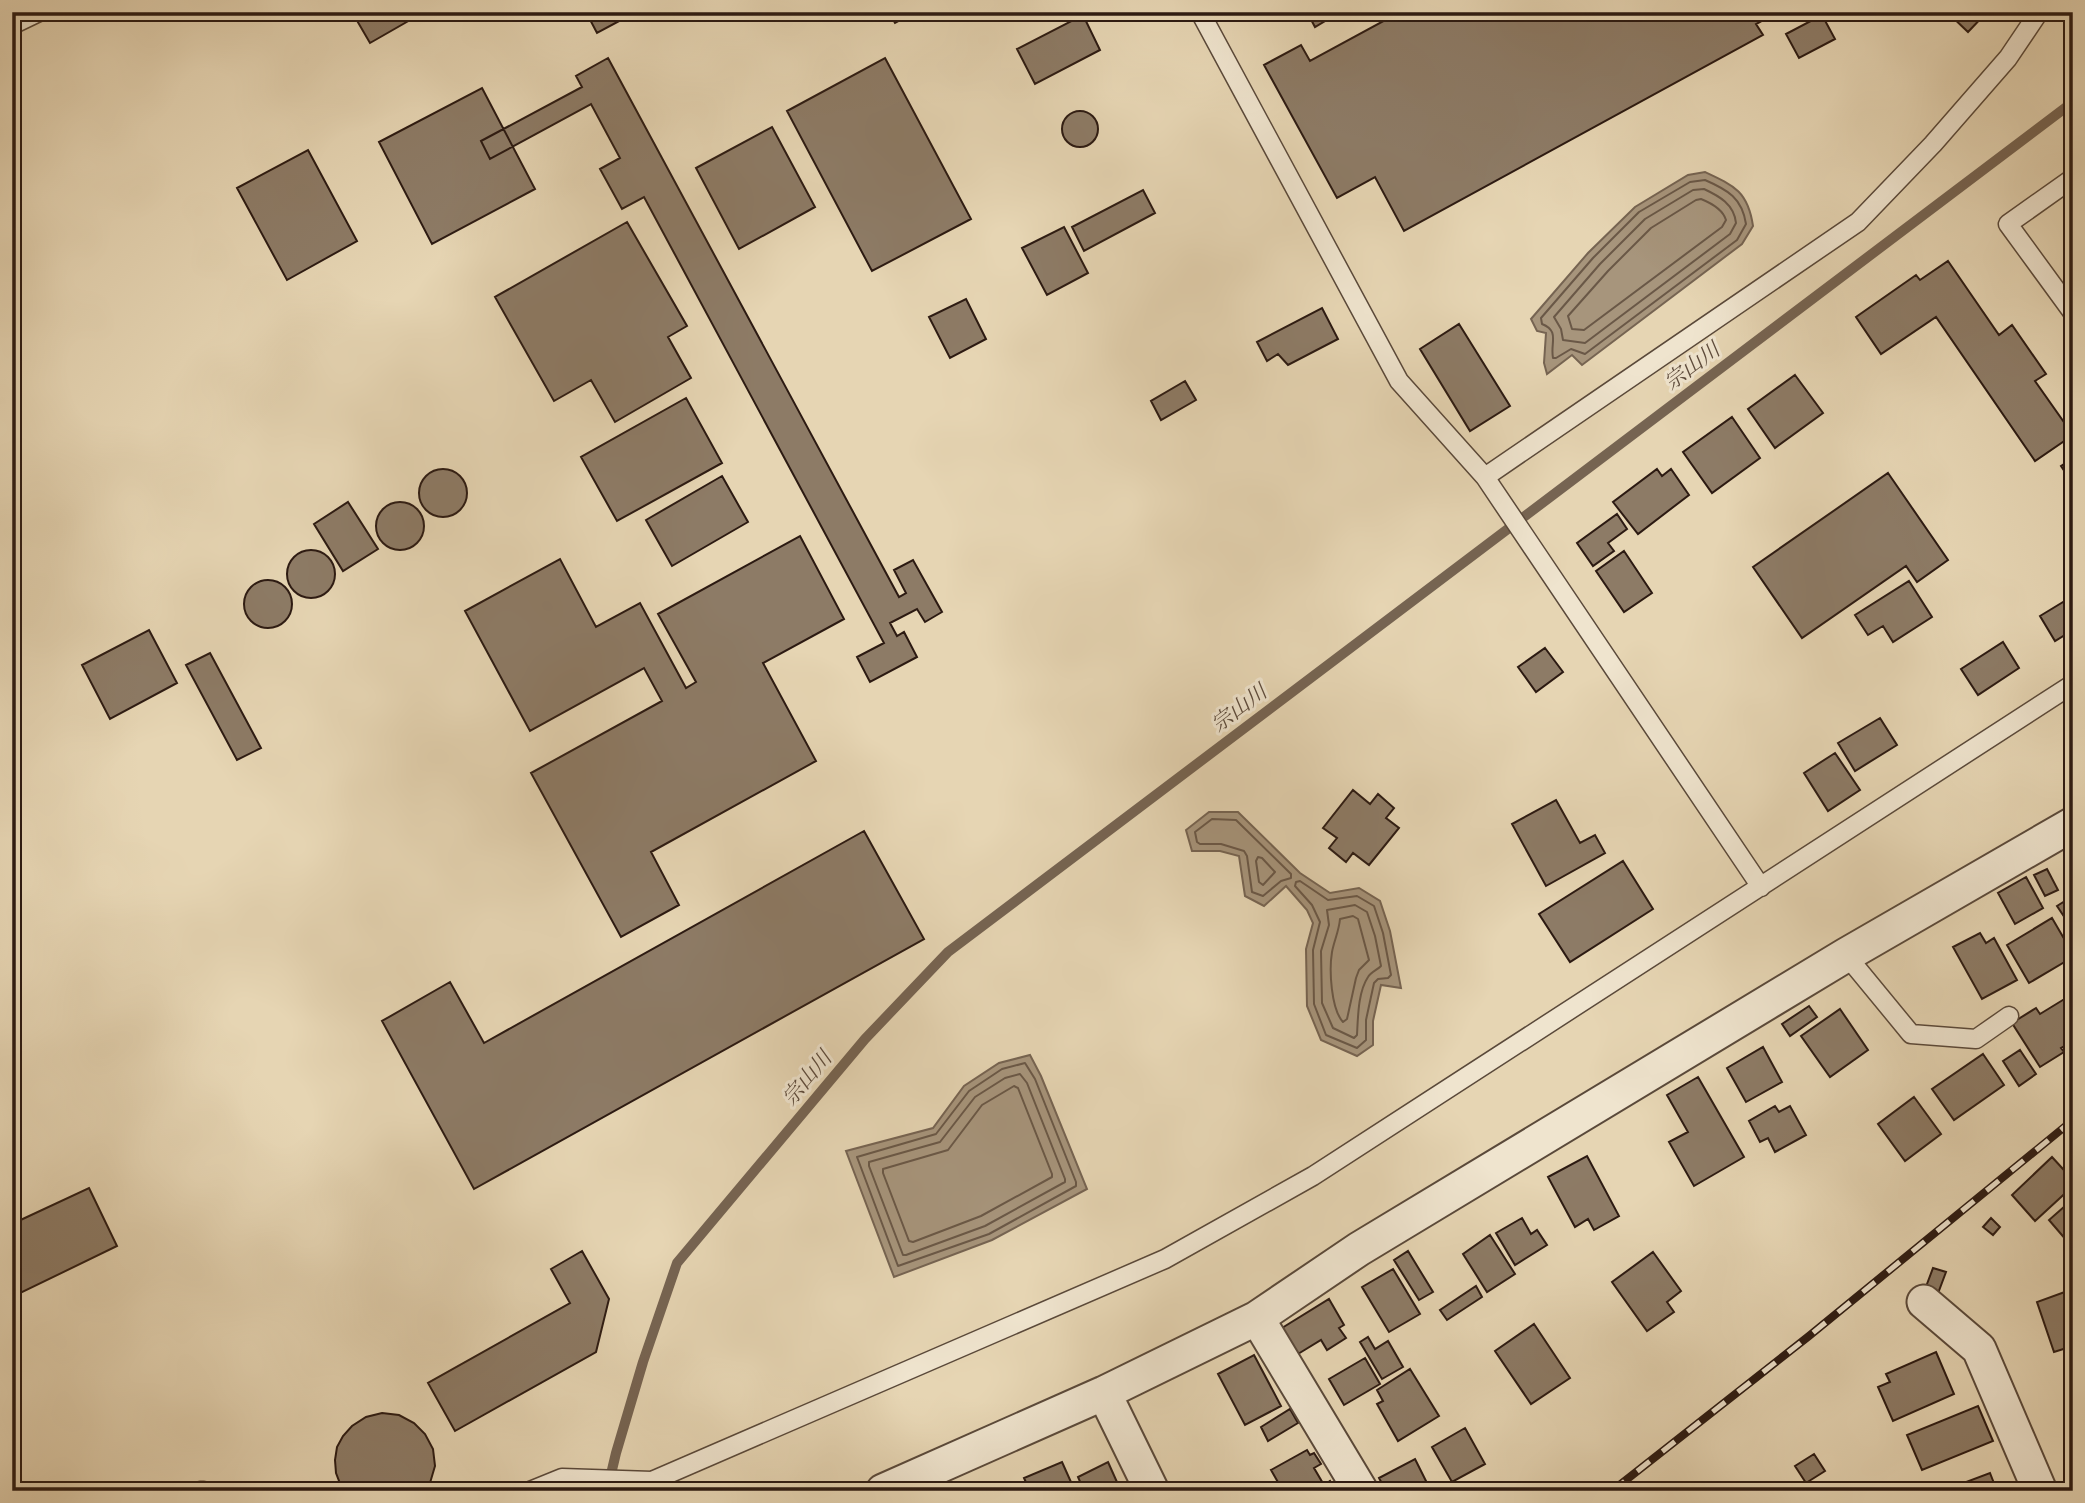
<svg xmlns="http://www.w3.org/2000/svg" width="2085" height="1503" viewBox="0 0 2085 1503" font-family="Alegreya,'Noto Serif JP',serif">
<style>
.water{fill:#a7957c;stroke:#766452;stroke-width:2}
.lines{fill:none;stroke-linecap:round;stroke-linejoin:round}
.shore{stroke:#6a5847;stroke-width:2}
.stream{stroke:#766452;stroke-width:10}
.building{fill:#8d7b66;stroke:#2c1a12;stroke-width:2}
.lane-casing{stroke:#5a493a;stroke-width:21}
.street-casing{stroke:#5a493a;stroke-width:37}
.lane{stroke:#efe4ce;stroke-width:18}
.street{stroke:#efe4ce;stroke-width:33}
.rail-casing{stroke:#2c1a12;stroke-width:8}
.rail{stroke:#efe4ce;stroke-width:5;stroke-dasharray:16;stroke-linecap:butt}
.labels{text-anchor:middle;stroke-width:6;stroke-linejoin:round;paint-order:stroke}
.water-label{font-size:21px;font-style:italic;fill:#5d4b3c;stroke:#efe4ce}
</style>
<rect width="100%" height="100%" fill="#e6d5b3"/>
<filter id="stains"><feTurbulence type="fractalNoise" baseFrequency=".00286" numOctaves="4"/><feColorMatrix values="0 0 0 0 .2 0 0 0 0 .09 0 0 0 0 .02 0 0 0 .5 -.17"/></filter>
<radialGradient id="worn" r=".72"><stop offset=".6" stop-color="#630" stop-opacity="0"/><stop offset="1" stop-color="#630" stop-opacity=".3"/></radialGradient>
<path class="water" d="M1705,172C1735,186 1748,192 1753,226L1742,244L1582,365L1572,355L1547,374L1544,363L1546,333L1537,331L1531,319L1588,253L1635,207L1688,175Z
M1209,812H1238L1300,873L1330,893L1359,888L1380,901L1390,931L1401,988L1381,985L1373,1021V1045L1357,1056L1321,1040L1307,1006L1306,949L1313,923L1307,910L1286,886L1264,906L1245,896L1239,856L1220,851H1192L1186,830Z
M1030,1055L1041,1076L1087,1189L992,1240L894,1277L846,1151L933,1128L964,1086L999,1063Z"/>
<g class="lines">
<path class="shore" d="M1705,180C1728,190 1742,198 1746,224L1737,240L1585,354L1571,349L1556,358H1553C1550,343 1560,331 1542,324L1541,318L1593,258L1639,212L1690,182Z
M1704,189C1719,196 1734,204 1736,223L1730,234L1585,343L1563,340L1561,329L1554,317L1600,264L1645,219L1693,190Z
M1701,199C1711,203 1723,210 1726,220L1722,227L1584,330L1572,329L1568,316L1608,271L1651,228L1696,200Z
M1212,819L1236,820L1291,874V878L1281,881L1263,896L1252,892L1247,856L1244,851L1221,844H1200L1197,842L1195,832Z
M1258,857L1262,858L1275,872L1263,885L1259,882L1256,861Z
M1296,882L1300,881L1328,900L1357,896L1374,906L1383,933L1391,975L1388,978L1378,979L1374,983L1366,1020V1040L1357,1048L1326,1035L1314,1004L1313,950L1320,922L1312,905L1295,886Z
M1355,905L1367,912L1375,936L1381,966C1377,970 1371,972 1368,977C1358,992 1358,1017 1357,1035L1354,1038L1333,1028L1322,1003L1321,951L1329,925L1327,910Z
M1353,916L1358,919L1369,960L1359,970L1356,978L1347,1019L1343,1022C1331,1009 1329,970 1332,952C1334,941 1339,931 1340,919Z
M1025,1063L1035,1079L1076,1182V1186L989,1234L898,1266L857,1157L936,1134L969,1091L1002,1069Z
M1020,1074L1027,1083L1065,1179V1182L985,1226L906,1255H903L869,1166V1162L940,1142L975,1097L1005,1078Z
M1014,1086L1018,1088L1052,1174V1177L981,1216L913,1242L909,1241L883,1173V1169L948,1150L982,1105Z"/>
<path class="stream" d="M607,1491L616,1453L643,1362L677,1263L865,1039L948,952L2073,102"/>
</g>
<path class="building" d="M352,12H424L370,43Z
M586,12H636L597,33Z
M889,12H915L895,23Z
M1307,12H1340L1315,27Z
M1400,12H1778L1756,24L1763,35L1404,231L1375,177L1337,198L1264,65L1301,45L1310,61Z
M1947,12H1987L1968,32Z
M1083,15L1100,50L1035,84L1017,49Z
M1822,15L1835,39L1799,58L1786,34Z
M608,58L899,597L906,593L894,570L913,560L942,612L925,622L917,609L890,623L897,636L904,632L917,657L870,682L857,657L884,643L644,197L622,209L600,169L620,158L591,104L490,159L481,141L582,87L576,76Z
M885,58L971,219L872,271L787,111Z
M482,88L535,189L432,244L379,142Z
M1062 129a18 18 0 1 1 36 0a18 18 0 1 1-36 0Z
M772,127L815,207L739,249L696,168Z
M308,150L357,241L287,280L237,188Z
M1143,190L1155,213L1084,251L1072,227Z
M627,222L687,326L668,337L691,378L615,422L591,380L554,401L495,297Z
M1064,227L1088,273L1047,295L1022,248Z
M1948,261L1999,335L2012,325L2046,374L2035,381L2073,435L2035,461L1936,317L1881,354L1856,317L1916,275L1920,280Z
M966,299L986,339L950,358L929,317Z
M1322,308L1338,339L1288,365L1278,354L1267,361L1257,342Z
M1459,324L1510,406L1470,431L1420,349Z
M1795,375L1823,413L1775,448L1748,409Z
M1185,381L1196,400L1161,420L1151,401Z
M686,398L722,463L617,521L581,457Z
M1732,417L1760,458L1712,493L1683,452Z
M2073,458V484L2061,466Z
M419 493a24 24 0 1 1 48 0a24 24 0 1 1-48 0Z
M1657,469L1662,476L1671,469L1689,495L1638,534L1613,502Z
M1888,473L1948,560L1917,582L1906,566L1802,638L1753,567Z
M722,476L748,522L672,566L646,520Z
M376 526a24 24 0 1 1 48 0a24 24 0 1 1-48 0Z
M348,502L378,549L343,571L314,524Z
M1617,514L1627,529L1608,543L1614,551L1593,566L1577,543Z
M800,536L844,619L763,663L816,761L651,852L679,905L621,937L531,773L662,701L644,668L530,731L465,611L560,559L596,627L640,603L686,688L696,682L658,614Z
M287 574a24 24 0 1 1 48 0a24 24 0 1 1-48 0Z
M1624,551L1652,593L1624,612L1596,571Z
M244 604a24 24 0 1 1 48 0a24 24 0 1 1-48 0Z
M1909,581L1932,617L1893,642L1883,626L1868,635L1855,615Z
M2073,596V630L2055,641L2040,616Z
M149,630L177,683L110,719L82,665Z
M2003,642L2019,668L1978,695L1961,669Z
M1545,648L1563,672L1536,692L1518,667Z
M210,653L261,748L237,760L186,665Z
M1880,718L1897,745L1855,771L1838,743Z
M1835,753L1860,790L1828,811L1804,773Z
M1353,790L1370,804L1378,794L1394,808L1386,818L1399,828L1369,865L1353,853L1346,862L1329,848L1337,838L1323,828Z
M1556,800L1580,843L1595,835L1605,853L1546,886L1512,824Z
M864,831L924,939L474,1189L382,1021L450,982L484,1043Z
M1623,861L1653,909L1570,962L1539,914Z
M2047,869L2058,890L2045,896L2034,875Z
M2026,877L2043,908L2015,924L1998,893Z
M2073,896V930L2057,906Z
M2052,918L2073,954V957L2029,983L2007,945Z
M1980,933L1986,943L1994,938L2017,980L1982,999L1953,947Z
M2071,995L2073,998V1030L2069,1033L2073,1041L2061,1048L2064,1052L2040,1067L2012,1023L2036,1008L2040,1014Z
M1809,1006L1817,1017L1790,1036L1782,1024Z
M1840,1009L1868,1050L1830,1077L1801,1036Z
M1763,1047L1782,1082L1746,1102L1727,1068Z
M2020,1050L2036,1074L2019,1086L2003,1061Z
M1983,1054L2004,1085L1954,1120L1932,1089Z
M1698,1077L1744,1157L1694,1186L1669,1142L1688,1132L1667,1095Z
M1914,1097L1941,1134L1905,1161L1878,1124Z
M1775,1106L1779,1112L1790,1106L1806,1135L1775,1152L1768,1138L1760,1142L1749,1121Z
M1587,1156L1619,1216L1594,1230L1588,1219L1575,1227L1548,1177Z
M2052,1157L2073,1180V1186L2035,1221L2012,1195Z
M89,1188L117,1246L12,1297V1224Z
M2073,1199V1248L2049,1220Z
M1522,1218L1531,1234L1537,1230L1547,1245L1515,1265L1496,1233Z
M1991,1218L2000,1227L1993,1235L1983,1227Z
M1490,1235L1515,1274L1487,1292L1463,1254Z
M582,1251L609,1299L596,1352L455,1431L428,1383L570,1303L551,1269Z
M1408,1251L1433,1292L1419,1300L1394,1260Z
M1653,1252L1681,1291L1667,1302L1674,1312L1647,1331L1612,1282Z
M1933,1268L1946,1272L1937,1296L1924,1292Z
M1393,1269L1420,1314L1389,1332L1362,1287Z
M1476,1286L1482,1297L1447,1320L1440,1310Z
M2073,1289V1346L2054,1352L2037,1302Z
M1329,1299L1344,1325L1339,1328L1346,1338L1327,1350L1321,1340L1298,1354L1282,1328Z
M1534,1324L1570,1378L1531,1404L1495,1351Z
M1368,1337L1375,1349L1388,1341L1403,1367L1382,1379L1360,1342Z
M1936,1352L1954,1394L1893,1421L1878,1387L1890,1382L1886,1374Z
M1254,1355L1281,1406L1245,1425L1218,1374Z
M1365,1358L1380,1384L1344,1405L1329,1379Z
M1410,1369L1439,1416L1398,1441L1377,1404L1383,1401L1377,1390Z
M1978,1406L1993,1441L1922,1470L1907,1435Z
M1290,1409L1298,1423L1268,1441L1261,1427Z
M382,1413L399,1415L414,1423L425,1434L433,1449L435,1466L430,1483L426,1491H344L341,1486L336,1473L335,1460L337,1447L343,1436L352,1426L366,1417Z
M1465,1428L1485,1464L1452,1482L1432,1447Z
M1307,1450L1310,1455L1314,1453L1321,1464L1314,1468L1324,1485L1330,1481L1335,1491H1283L1271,1470Z
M1814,1454L1825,1471L1806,1483L1795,1466Z
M1415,1459L1431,1491H1386L1379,1478Z
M1062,1462L1075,1491H1026L1029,1489L1024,1478Z
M1108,1462L1121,1491H1084L1078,1477Z
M1990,1473L1997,1491H1970L1966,1482Z"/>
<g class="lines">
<defs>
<path id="lane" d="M1200,12L1399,381L1485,477L1761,887
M12,25L39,12
M2073,178L2008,224L2073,313
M1485,477L1858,222L1933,144L2008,58L2039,12
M1846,955L1911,1034L1976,1039L2009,1016
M200,1491H204
M530,1491L562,1478L652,1481L1165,1259L1313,1176L2073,684"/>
<path id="street" d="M1924,1302L1979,1349L2040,1491
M1257,1318L1361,1491
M1104,1393L1152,1491
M883,1491L1104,1393L1257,1318L1359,1249L1846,955L2073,824"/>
</defs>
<use href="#lane" class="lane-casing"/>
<use href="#street" class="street-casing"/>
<use href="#lane" class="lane"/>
<use href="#street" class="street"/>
<defs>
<path id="rail" d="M1612,1491L1809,1336L2073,1120"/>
</defs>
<use href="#rail" class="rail-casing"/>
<use href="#rail" class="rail"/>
</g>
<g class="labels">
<g class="water-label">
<text transform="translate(1692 366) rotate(-37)" y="7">宗山川</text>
<text transform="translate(1239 708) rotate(-37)" y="7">宗山川</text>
<text transform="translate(807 1078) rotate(-50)" y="7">宗山川</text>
</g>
</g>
<rect width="2085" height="1503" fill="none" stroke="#e6d5b3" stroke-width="42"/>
<rect x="14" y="14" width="2057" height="1475" fill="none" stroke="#2c1a12" stroke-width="3.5"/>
<rect x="21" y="21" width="2043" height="1461" fill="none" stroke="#2c1a12" stroke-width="2"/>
<rect width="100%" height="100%" filter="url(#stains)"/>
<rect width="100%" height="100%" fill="url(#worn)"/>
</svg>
